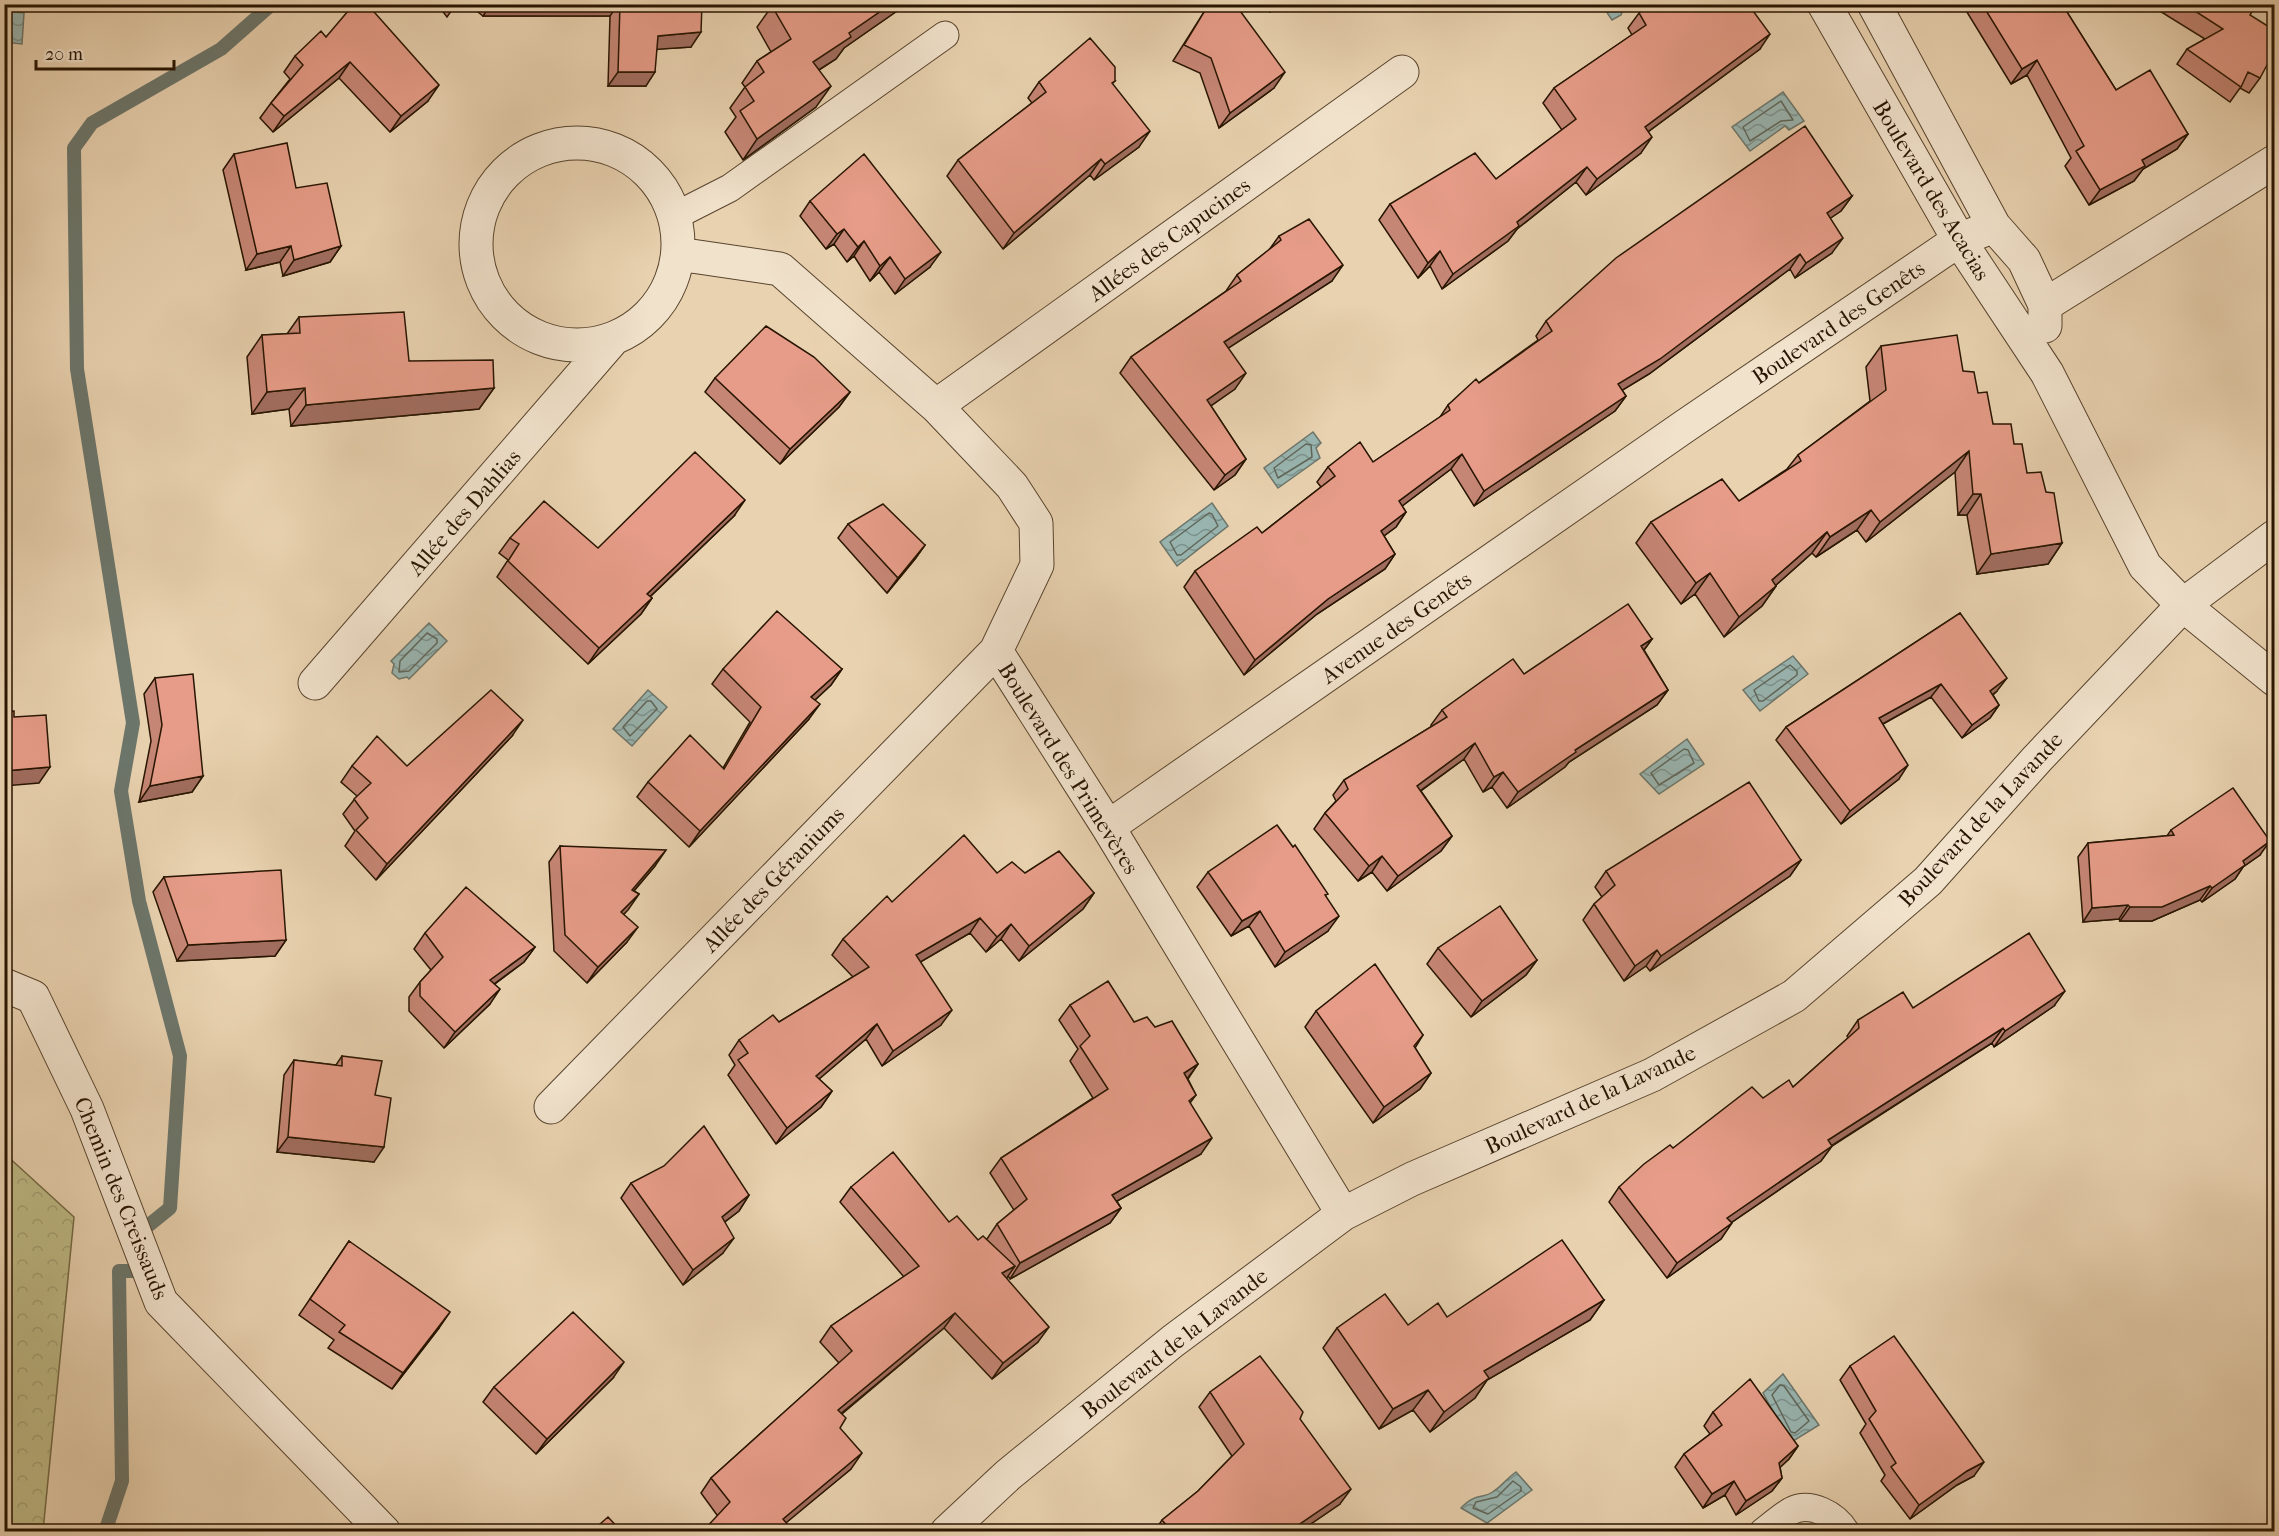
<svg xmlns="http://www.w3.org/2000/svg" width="2279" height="1536" viewBox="0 0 2279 1536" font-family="'IM FELL French Canon',serif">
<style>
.forest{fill:url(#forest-crowns);stroke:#736844;stroke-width:1.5}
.water{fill:url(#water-waves);stroke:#6c766b;stroke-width:1.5}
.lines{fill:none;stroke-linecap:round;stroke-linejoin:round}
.shore{stroke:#60665a;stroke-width:1.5}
.stream{stroke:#6c766b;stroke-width:14}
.lane-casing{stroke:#58442d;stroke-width:29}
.street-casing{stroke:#58442d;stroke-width:35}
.lane{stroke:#f1e2cc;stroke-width:27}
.street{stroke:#f1e2cc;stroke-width:33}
.wall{fill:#c68675;stroke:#281501;stroke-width:1.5}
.shaded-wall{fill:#a16d5f;stroke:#281501;stroke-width:1.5}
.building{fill:#e69c88;stroke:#281501;stroke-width:1.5}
.labels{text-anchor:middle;stroke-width:4.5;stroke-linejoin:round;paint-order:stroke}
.street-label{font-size:22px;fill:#281501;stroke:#f1e2cc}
</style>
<defs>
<pattern id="forest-crowns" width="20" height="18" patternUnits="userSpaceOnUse" patternTransform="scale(1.5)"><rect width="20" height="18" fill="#beba86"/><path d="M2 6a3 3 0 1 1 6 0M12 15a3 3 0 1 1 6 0" fill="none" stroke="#a39f72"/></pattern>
<pattern id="water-waves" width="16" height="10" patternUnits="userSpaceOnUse" patternTransform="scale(1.5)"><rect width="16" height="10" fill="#99b6b2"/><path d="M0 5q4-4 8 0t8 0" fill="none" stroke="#7d938e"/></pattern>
</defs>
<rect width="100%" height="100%" fill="#e9d2b0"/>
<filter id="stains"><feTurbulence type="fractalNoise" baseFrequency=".00333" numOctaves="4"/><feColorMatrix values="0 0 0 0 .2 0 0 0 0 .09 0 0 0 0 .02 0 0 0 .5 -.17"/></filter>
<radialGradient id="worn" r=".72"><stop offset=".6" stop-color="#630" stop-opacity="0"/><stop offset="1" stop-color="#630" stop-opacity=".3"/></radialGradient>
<path class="forest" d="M5,1154L74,1217L43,1531H5Z"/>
<path class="water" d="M1602,5H1625L1621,15L1612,20Z
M5,11L24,13L22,44L5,42Z
M1783,92L1804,121L1789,130L1785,126L1750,151L1732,127Z
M1313,432L1321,443L1316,448L1320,458L1278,488L1264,468Z
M1212,503L1228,526L1177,566L1160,542Z
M429,623L447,641L409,679L407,677L399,679L392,673L394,664L391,661Z
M1793,656L1808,674L1760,711L1743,690Z
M648,690L667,707L632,746L613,729Z
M1687,739L1704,764L1659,794L1640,774Z
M1783,1374L1819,1425L1790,1443L1763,1393Z
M1516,1472L1532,1490L1487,1523L1461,1508C1476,1492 1482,1500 1494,1491C1502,1486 1507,1478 1516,1472Z"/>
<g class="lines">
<path class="shore" d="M1781,101L1793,120L1781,121L1750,141L1743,127Z
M1306,444L1311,445L1312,457L1278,478L1274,468Z
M1209,513L1212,514L1218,526L1181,555H1177L1170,542Z
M427,633L437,639V643L409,671L399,672L400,661Z
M1790,665L1797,671V675L1763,701H1759L1754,690Z
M647,701H651L657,709L630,736L623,727Z
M1684,749L1688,750L1694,763L1659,785L1651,773Z
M1780,1385L1784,1386L1809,1421L1795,1433L1791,1432L1772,1395Z
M1513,1481L1521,1487V1491L1488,1514L1473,1508L1476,1502L1497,1497Z"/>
<path class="stream" d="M149,1225L170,1208L180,1056L139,901L121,791L133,723L77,369L74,148L92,123L221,49L272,4
M105,1532L122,1481L119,1271H137"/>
<defs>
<path id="lane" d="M675,216L730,188L945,35
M1763,1532C1772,1525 1781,1517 1791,1511C1810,1501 1835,1514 1846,1532"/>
<path id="street" d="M1824,4L1959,240L2047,373L2145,566L2183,605L2274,679
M1874,4L1994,226L2024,260L2045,305
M476 244a101 101 0 1 1 202 0a101 101 0 1 1-202 0Z
M678,254L780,269L936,406L1012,486L1036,523L1037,565L996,651L1108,827L1343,1214
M2045,326V305L2274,162
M936,406L1402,72
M315,683L613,339
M1108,827L1685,426L1959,240L1994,226
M4,985L33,997L87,1109L161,1302L384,1532
M551,1107L996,651
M947,1532L1008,1475L1173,1341L1343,1214L1412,1179L1652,1075L1794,996L1928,881L2037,759L2183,605L2274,537"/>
</defs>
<use href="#lane" class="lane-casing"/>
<use href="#street" class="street-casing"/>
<use href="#lane" class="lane"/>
<use href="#street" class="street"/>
</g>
<path class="wall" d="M437,4H456L447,17Z
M468,4H702L691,47L657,49L646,86H608L610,16H483Z
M774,4H907L844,48L836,59L819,70L816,107L743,160L725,132L736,117L730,108L745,87L742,83L757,61L771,52L757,27L772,6Z
M1266,4H1282L1270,12Z
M1962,4H2062L2116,90L2188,134L2177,149L2143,169L2134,181L2089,205L2065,166L2071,158L2027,75L2011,84Z
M2161,4H2256L2250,15L2260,78L2249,93L2240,88L2230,102L2177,64L2187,49L2205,39L2158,10Z
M1204,12L1274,88L1219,128L1200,73L1173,61Z
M1639,13L1760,49L1648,132L1641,153L1586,195L1576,182L1517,229L1508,241L1442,289L1430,266L1418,278L1379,220L1390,204L1496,179L1562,130L1543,103L1554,88L1632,35L1628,28Z
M326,37L428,101L390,132L339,78L273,132L260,118L271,103L290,79L284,72L295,56Z
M1115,81L1112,84L1139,147L1094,180L1090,175L1003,249L947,176L958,160L1032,103L1028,98L1039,82Z
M234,154L296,188L341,246L330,262L283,276L280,262L246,270L223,170Z
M1852,196L1841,211L1830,218L1832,253L1795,278L1790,269L1649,374L1622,390L1626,396L1615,411L1474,506L1451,469L1402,506L1406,512L1396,527L1384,536L1395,554L1385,569L1317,614L1244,675L1184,587L1195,571L1262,533L1321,487L1317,482L1328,467L1373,462L1440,417L1448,405L1538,340L1536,336L1546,321Z
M810,201L930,267L895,294L879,272L870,281L854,256L847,262L834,244L826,249L800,216Z
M1279,236L1332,281L1228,348L1235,389L1211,406L1246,459L1235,475L1214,490L1120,373L1131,357L1226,291L1237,275L1269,250Z
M299,317L409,361L494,388L479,409L291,426L289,409L252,414L247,357L262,335L287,334Z
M1881,346L1963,371L1978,393L1993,424L2014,444L2027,473L2046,492L2062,543L2048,564L1977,574L1967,515H1958L1955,472L1866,542L1857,530L1816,557L1812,553L1776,585V586L1762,606L1724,637L1695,594L1681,604L1636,543L1651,522L1739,501L1787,469L1798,455L1870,401L1866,367Z
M715,378L850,392L839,407L780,464L705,392Z
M734,516L650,597L652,598L641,614L588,664L497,577L508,560L499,553L510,538L598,548Z
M848,524L925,545L915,559L887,593L838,538Z
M1960,613L1997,691L1993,695L1999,705L1990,718L1962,738L1931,697L1883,724L1899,779L1841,824L1776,740L1786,727Z
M1652,639L1644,650L1668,690L1657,705L1569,762L1565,767L1507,808L1492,787L1483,792L1464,759L1421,791L1452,836L1441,851L1387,891L1372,872L1358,881L1314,829L1325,813L1336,801L1333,795L1344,780L1431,727V725L1442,710L1524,674Z
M723,669H842L831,685L815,700L809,719L689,847L637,797L648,782L723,768L750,722L712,684Z
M155,678L203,776L192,792L139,802L151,741L144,694Z
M512,736L376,880L345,846L355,831L343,814L357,796L341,782L352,766H407Z
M2171,830L2260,855L2243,867L2235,879L2202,902L2200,900L2152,921H2120L2119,919L2083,922L2078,857L2088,843L2167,836Z
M560,846L655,866L634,891L639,894L624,914L627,942L587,983L554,951L549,862Z
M1801,860L1790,876L1650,971L1646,966L1624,981L1583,920L1594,904L1602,897L1595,887L1606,871Z
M1208,872L1326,896L1328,931L1275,967L1249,926L1231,936L1197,887Z
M997,873H1025L1094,893L1083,909L1019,961L1001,939L986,952L970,933L920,962L941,1025L882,1066L866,1039L819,1079L832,1091L821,1107L776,1144L728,1075L735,1065L729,1055L739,1040L779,1022L853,977L832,955L843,939L892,902Z
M164,877L286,940L275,956L177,961L153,892Z
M425,933L535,947L524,962L495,984L490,1004L444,1048L409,1011V997L420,982L431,970L414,949Z
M1438,948L1537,960L1526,975L1471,1017L1427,964Z
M1070,1005L1155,1027L1198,1064L1188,1079L1196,1095L1190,1103L1201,1154L1117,1201L1121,1208L1110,1223L1010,1279L1008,1276L1006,1278L1038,1342L992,1379L944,1328L842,1414L840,1428L851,1469L786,1522L717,1515L701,1493L711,1478L839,1363L820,1342L831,1326L904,1277L840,1202L851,1187L949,1222L978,1240L987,1239L997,1224L1014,1210L990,1173L1001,1158L1093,1098L1070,1061L1078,1049L1059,1020Z
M2054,1006L1994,1047L1992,1043L1832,1146L1821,1161L1731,1223L1721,1239L1667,1278L1609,1202L1619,1187L1763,1098L1793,1087L1848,1038L1847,1036L1858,1020L1913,1008Z
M1316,1011L1423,1035L1415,1048L1431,1073L1420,1089L1373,1123L1305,1027Z
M342,1056L375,1095L374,1162L277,1152L284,1075L294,1060L336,1065Z
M631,1183L749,1195L739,1211L725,1222L723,1253L683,1285L621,1198Z
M349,1241L439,1328L392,1389L328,1348L334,1340L299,1315Z
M1604,1300L1590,1320L1487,1380L1475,1398L1430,1432L1413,1410L1379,1429L1323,1348L1337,1328L1408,1325L1447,1317Z
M1850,1366L1974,1476L1957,1485L1910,1519L1881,1481L1885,1475L1860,1433L1866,1424L1840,1380Z
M613,1378L536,1454L483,1402L494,1387Z
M1210,1392L1300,1419L1340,1504L1299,1532H1154L1162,1520L1198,1491L1232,1456L1199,1407Z
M1713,1412L1798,1446L1789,1459L1780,1467L1782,1478L1772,1491L1736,1515L1725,1495L1703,1508L1675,1467L1684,1454L1710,1434L1704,1426Z"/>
<path class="shaded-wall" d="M491,4H618L610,16H483Z
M891,4H907L844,48L836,59L798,83L813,62L849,33Z
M1275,4H1282L1270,12Z
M701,32L691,47L648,50L658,36Z
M1770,34L1760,49L1634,142L1645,127Z
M2037,60L2027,75L2011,84L2022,69Z
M350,62L339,78L273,132L284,116Z
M618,72H655L646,86H608Z
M1285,72L1274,88L1219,128L1230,113Z
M439,85L428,101L390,132L401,116Z
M831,86L816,107L743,160L757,139Z
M1150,131L1139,147L1094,180L1105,164Z
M2188,134L2177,149L2143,169L2134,181L2089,205L2100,190L2142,160Z
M1652,137L1641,153L1586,195L1597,179Z
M1101,159L1090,175L1003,249L1014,233Z
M1587,167L1576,182L1517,229L1508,241L1442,289L1453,274L1517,222Z
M1852,196L1841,211L1816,228L1827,213Z
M844,229L834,244L826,249L837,234Z
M1843,238L1832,253L1795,278L1806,263Z
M864,241L854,256L847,262L858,247Z
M291,246L280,262L246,270L257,254Z
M341,246L330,262L283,276L294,260Z
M1440,251L1430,266L1418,278L1428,263Z
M941,252L930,267L895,294L905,279Z
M1800,254L1790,269L1649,374L1608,399L1618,384Z
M890,257L879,272L870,281L880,266Z
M1343,265L1332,281L1213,358L1224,342Z
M1246,373L1235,389L1196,416L1207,400Z
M305,388L289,409L252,414L267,392Z
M494,388L479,409L291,426L306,405Z
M850,392L839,407L780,464L790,449Z
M1626,396L1615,411L1474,506L1484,491Z
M1969,451L1955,472L1866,542L1880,522Z
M1462,454L1451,469L1389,516L1399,501Z
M1246,459L1235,475L1214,490L1225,475Z
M1973,494H1981L1967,515H1958Z
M745,500L734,516L636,610L647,594Z
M1871,510L1857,530L1816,557L1830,537Z
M1406,512L1396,527L1370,546L1381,531Z
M1827,532L1812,553L1758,601L1772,580Z
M2062,543L2048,564L1977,574L1991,554Z
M925,545L915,559L887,593L898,578Z
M1395,554L1385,569L1317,614L1244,675L1255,660L1328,599Z
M1710,573L1695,594L1681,604L1696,583Z
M1776,586L1762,606L1724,637L1739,617Z
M652,598L641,614L588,664L599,648Z
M1652,639L1641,654V646Z
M842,669L831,685L801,713L811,697Z
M2007,678L1997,691L1980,704L1990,691Z
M1941,684L1931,697L1870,731L1879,718Z
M1668,690L1657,705L1569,762L1565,767L1507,808L1518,792L1575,750Z
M820,704L809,719L689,847L700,831Z
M1999,705L1990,718L1962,738L1972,725Z
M523,720L512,736L376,880L387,864Z
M1475,743L1464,759L1406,801L1417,786Z
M1908,765L1899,779L1841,824L1850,811Z
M50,767L39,783L4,786V771Z
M1503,772L1492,787L1483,792L1494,777Z
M203,776L192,792L139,802L150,786Z
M1452,836L1441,851L1387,891L1398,876Z
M2270,841L2260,855L2243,867L2235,879L2202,902L2212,888L2243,861Z
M666,850L655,866L621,906L632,890Z
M1382,856L1372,872L1358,881L1369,866Z
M1801,860L1790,876L1650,971L1661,956Z
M2210,886L2200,900L2152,921H2120L2130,907Z
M1094,893L1083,909L1019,961L1029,946Z
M639,894L628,910L610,928L621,912Z
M2128,905L2119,919L2083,922L2092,908Z
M1260,911L1249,926L1231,936L1242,921Z
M1339,916L1328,931L1275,967L1285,952Z
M980,918L970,933L905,971L916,955Z
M1011,924L1001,939L986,952L997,937Z
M638,927L627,942L587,983L598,967Z
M286,940L275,956L177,961L188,945Z
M535,947L524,962L479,995L490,980Z
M1657,950L1646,966L1624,981L1635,966Z
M1537,960L1526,975L1471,1017L1482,1001Z
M500,989L490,1004L444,1048L455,1032Z
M2065,991L2054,1006L1994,1047L2005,1031Z
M952,1010L941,1025L882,1066L893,1051Z
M877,1024L866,1039L805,1091L816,1076Z
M2003,1028L1992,1043L1817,1155L1828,1140Z
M1198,1064L1187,1079L1184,1073Z
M1431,1073L1420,1089L1373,1123L1384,1107Z
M832,1091L821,1107L776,1144L787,1128Z
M288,1137L384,1147L374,1162L277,1152Z
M1212,1138L1201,1154L1101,1210L1112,1195Z
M1832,1146L1821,1161L1716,1233L1727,1218Z
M749,1195L739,1211L711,1232L722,1217Z
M1121,1208L1110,1223L1010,1279L1020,1263Z
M1732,1223L1721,1239L1667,1278L1677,1263Z
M734,1238L723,1253L683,1285L693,1270Z
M1015,1266L1004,1282L1002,1273Z
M1604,1300L1590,1320L1487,1380L1475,1398L1430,1432L1444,1412L1484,1371Z
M450,1312L439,1328L392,1389L403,1373Z
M955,1313L944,1328L827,1425L838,1410Z
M1049,1327L1038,1342L992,1379L1003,1363Z
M624,1362L613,1378L536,1454L547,1439Z
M1428,1390L1413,1410L1379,1429L1393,1409Z
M1798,1446L1789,1459L1770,1477L1779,1463Z
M862,1453L851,1469L775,1532L783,1519Z
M1984,1462L1974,1476L1957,1485L1910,1519L1919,1505L1967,1471Z
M1782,1478L1772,1491L1736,1515L1746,1501Z
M1734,1481L1725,1495L1703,1508L1712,1494Z
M1351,1489L1340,1504L1299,1532H1288Z"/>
<path class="building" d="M354,4H367L439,85L401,116L350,62L284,116L271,103L303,65L295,56L321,31L326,37Z
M620,4H702L701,32L658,36L655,72H618Z
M774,4H891L849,33L851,37L813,62L831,86L757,139L740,111L754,101L745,87L764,72L757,61L791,39L772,6Z
M1217,4H1235L1285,72L1230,113L1211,58L1184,45L1204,12Z
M1650,4H1728L1732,10L1742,4H1748L1770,34L1645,127L1652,137L1597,179L1587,167L1517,222L1519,226L1453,274L1440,251L1428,263L1390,204L1475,153L1496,179L1576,119L1554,88L1646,25L1639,13Z
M1982,4H2062L2116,90L2150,70L2188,134L2142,160L2145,166L2100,190L2076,151L2084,146L2037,60L2022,69Z
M2184,4H2256L2250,15L2274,30V52L2260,78L2248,72L2241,87L2187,49L2223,29Z
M1090,38L1115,67V81L1112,83L1150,131L1105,164L1101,159L1014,233L958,160L1046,92L1039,82Z
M1805,126L1852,196L1827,213L1843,238L1806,263L1800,254L1660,359L1618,384L1626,396L1484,491L1462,454L1399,501L1406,512L1381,531L1395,554L1328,599L1255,660L1195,571L1257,527L1262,533L1335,476L1328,467L1360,442L1373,462L1450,410L1448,405L1476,379L1479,383L1552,331L1546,321L1616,258Z
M287,143L296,188L327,183L341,246L294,260L291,246L257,254L234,154Z
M864,154L941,252L905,279L890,257L880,266L864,241L858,247L844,229L837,234L810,201Z
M1309,219L1343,265L1224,342L1246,373L1207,400L1246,459L1225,475L1131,357L1241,281L1237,275L1281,240L1279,236Z
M404,312L409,361L493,360L494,388L306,405L305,388L267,392L262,335L300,333L299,317Z
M766,326L814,357L850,392L790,449L715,378Z
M1957,335L1963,371L1974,372L1978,393L1987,392L1993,424H2011L2014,444H2022L2027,473L2041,472L2046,492L2054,493L2062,543L1991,554L1981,494H1973L1969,451L1880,522L1871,510L1830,537L1827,532L1772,580L1776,586L1739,617L1710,573L1696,583L1651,522L1722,479L1739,501L1801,461L1798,455L1886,390L1881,346Z
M695,452L745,500L647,594L652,598L599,648L508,561L519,544L510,538L544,501L598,548Z
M883,504L925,545L898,578L848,524Z
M1628,604L1652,639L1641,646L1668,690L1575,750L1576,752L1518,792L1503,772L1494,777L1475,743L1417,786L1452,836L1398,876L1382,856L1369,866L1325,813L1348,789L1344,780L1447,717L1442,710L1513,659L1524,674Z
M777,611L842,669L811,697L820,704L700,831L648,782L690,735L724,769L761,707L723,669Z
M1960,613L2007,678L1990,691L1999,705L1972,725L1941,684L1879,718L1908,765L1850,811L1786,727Z
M193,674L203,776L150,786L162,725L155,678Z
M491,690L523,720L387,864L356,830L368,818L354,799L371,783L352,766L377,736L407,766Z
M14,711V717L46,715L50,767L4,771V712Z
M1749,782L1801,860L1661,956L1657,950L1635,966L1594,904L1615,885L1606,871Z
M2233,788L2270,841L2243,861L2245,865L2212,888L2210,886L2162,907H2130L2128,905L2092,908L2088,843L2174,835L2171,830Z
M1277,825L1293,847L1295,845L1328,894L1325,895L1339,916L1285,952L1260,911L1242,921L1208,872Z
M964,835L997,873L1012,862L1025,873L1059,851L1094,893L1029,946L1011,924L997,937L980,918L916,955L952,1010L893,1051L877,1024L816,1076L832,1091L787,1128L738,1060L748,1053L739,1040L773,1015L779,1022L869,967L843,939L887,896L892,902Z
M560,846L666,850L632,890L639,894L621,912L638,927L598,967L565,935Z
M281,870L286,940L188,945L164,877Z
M466,887L535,947L490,980L500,989L455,1032L420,996V982L443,957L425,933Z
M1500,906L1537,960L1482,1001L1438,948Z
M2029,933L2065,991L2005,1031L2003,1028L1828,1140L1832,1146L1727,1218L1732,1223L1677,1263L1619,1187L1644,1164L1670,1145L1673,1148L1752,1087L1763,1098L1789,1080L1793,1087L1859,1028L1858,1020L1903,992L1913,1008Z
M1375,964L1423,1035L1414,1046L1431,1073L1384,1107L1316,1011Z
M1108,981L1134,1022L1147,1017L1155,1027L1172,1021L1198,1064L1184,1073L1196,1095L1189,1101L1212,1138L1112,1195L1121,1208L1020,1263L997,1224L1027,1199L1001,1158L1108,1089L1080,1046L1090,1036L1070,1005Z
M342,1056L382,1061L375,1095L391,1098L384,1147L288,1137L294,1060L342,1066Z
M704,1126L749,1195L722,1217L734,1238L693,1270L631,1183L664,1166Z
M893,1152L949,1222L957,1216L978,1240L983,1236L1015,1266L1002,1273L1049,1327L1003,1363L955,1313L838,1410L846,1418L840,1428L862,1453L783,1519L794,1532H702L730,1502L711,1478L852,1351L831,1326L919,1266L851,1187Z
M1562,1240L1604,1300L1484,1371L1489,1378L1444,1412L1428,1390L1393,1409L1337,1328L1385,1294L1408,1325L1438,1303L1447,1317Z
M349,1241L450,1312L403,1373L339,1332L345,1325L310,1299Z
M573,1312L624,1362L547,1439L494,1387Z
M1894,1336L1984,1462L1967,1471L1919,1505L1891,1467L1896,1463L1869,1419L1876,1411L1850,1366Z
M1260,1356L1303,1412L1300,1419L1351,1489L1288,1532H1165L1169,1528L1162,1520L1198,1491L1244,1444L1210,1392Z
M1750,1379L1798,1446L1779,1463L1782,1478L1746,1501L1734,1481L1712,1494L1684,1454L1722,1425L1713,1412Z
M608,1517L622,1532H591Z"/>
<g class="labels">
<g class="street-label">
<text transform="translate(1932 190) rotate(59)" y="8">Boulevard des Acacias</text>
<text transform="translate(1169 239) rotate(-36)" y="8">Allées des Capucines</text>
<text transform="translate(1838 322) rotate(-34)" y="8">Boulevard des Genêts</text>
<text transform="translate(464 512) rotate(-49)" y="8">Allée des Dahlias</text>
<text transform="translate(1396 627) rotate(-35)" y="8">Avenue des Genêts</text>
<text transform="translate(1069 768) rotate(58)" y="8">Boulevard des Primevères</text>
<text transform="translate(1980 819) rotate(-47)" y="8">Boulevard de la Lavande</text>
<text transform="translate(773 879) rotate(-46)" y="8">Allée des Géraniums</text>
<text transform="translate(1590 1099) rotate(-25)" y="8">Boulevard de la Lavande</text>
<text transform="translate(122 1198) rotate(68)" y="8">Chemin des Creissauds</text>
<text transform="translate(1174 1343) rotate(-38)" y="8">Boulevard de la Lavande</text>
</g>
</g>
<rect width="2279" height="1536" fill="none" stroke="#e9d2b0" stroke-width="24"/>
<rect x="6" y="6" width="2267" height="1524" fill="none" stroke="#281501" stroke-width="3"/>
<rect x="12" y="12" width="2255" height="1512" fill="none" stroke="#281501" stroke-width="1.5"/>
<path d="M36 60v9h138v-9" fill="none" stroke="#281501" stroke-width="3"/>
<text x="45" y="60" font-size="18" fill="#281501" stroke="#f1e2cc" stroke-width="4.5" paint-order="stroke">20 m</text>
<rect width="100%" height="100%" filter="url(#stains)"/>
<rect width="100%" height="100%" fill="url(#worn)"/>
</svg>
